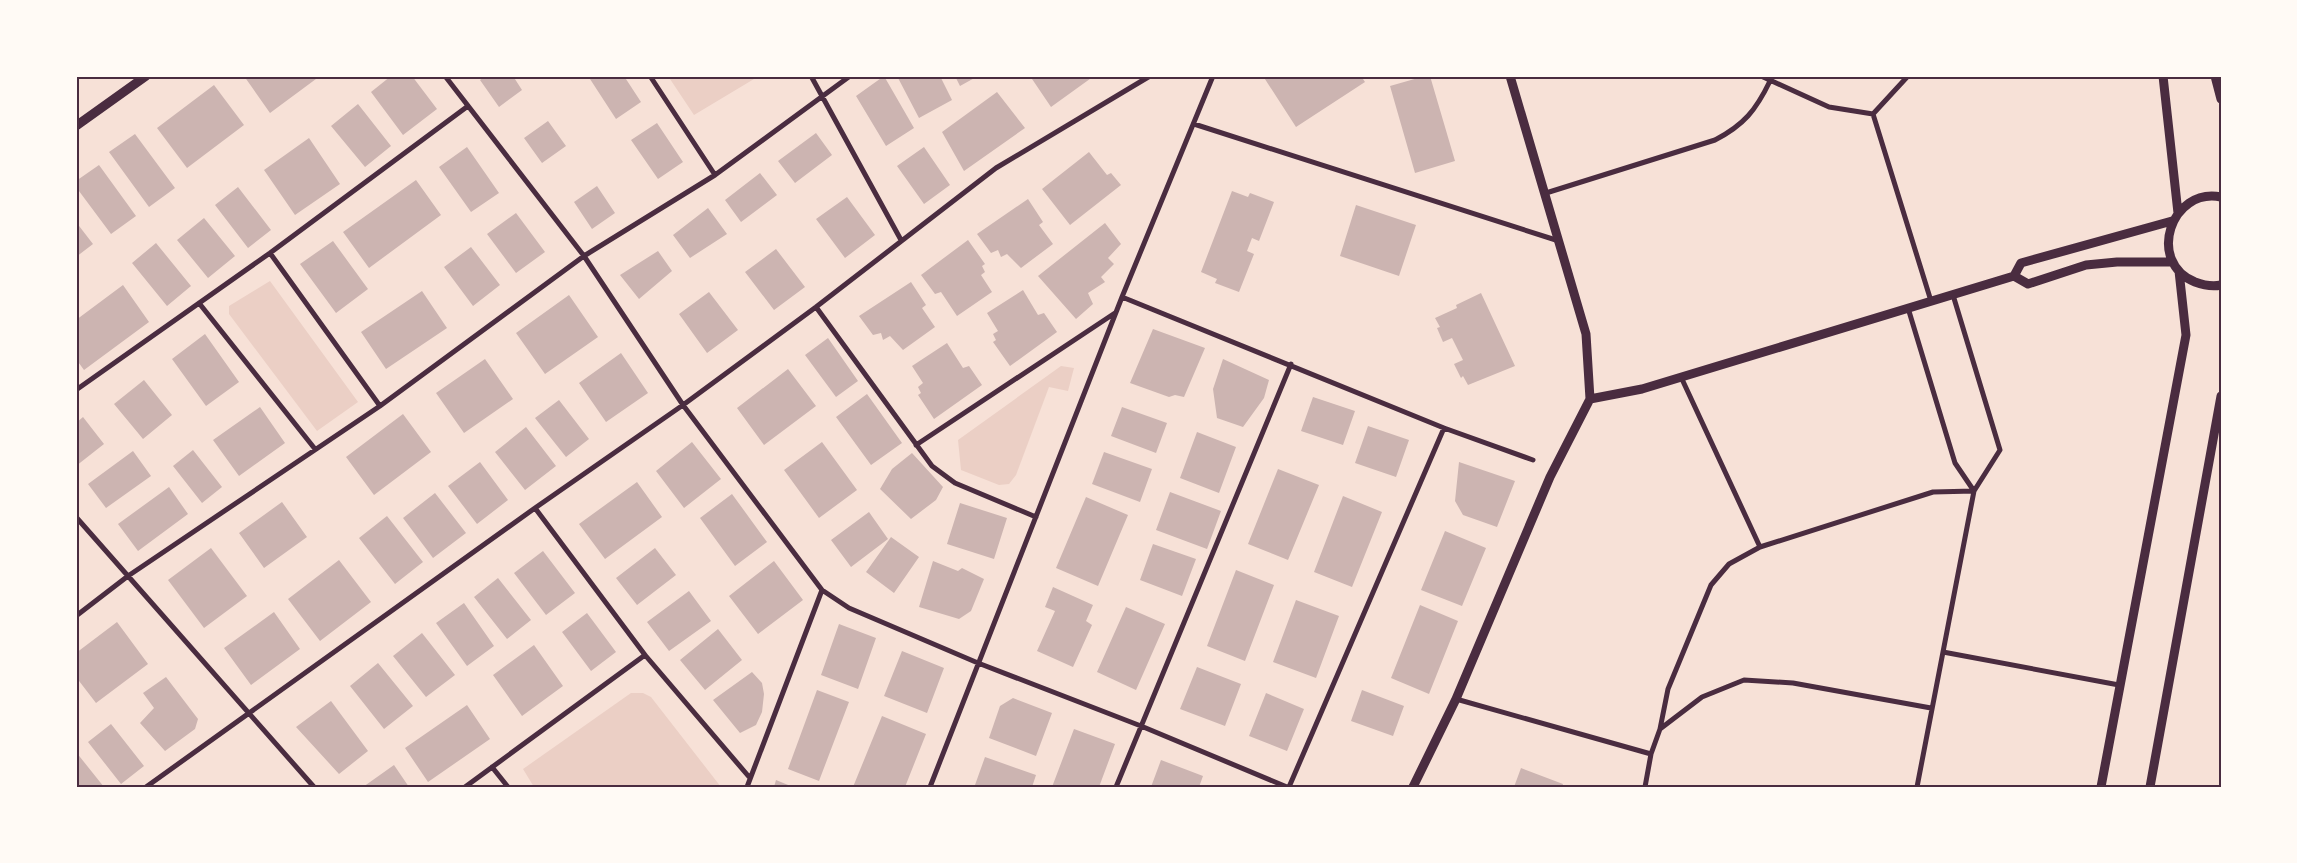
<svg xmlns="http://www.w3.org/2000/svg" width="2297" height="863" viewBox="0 0 2297 863" font-family="Quicksand,sans-serif">
<style>
.green{fill:#ebcfc5}
.building{fill:#ccb4b1}
.lines{fill:none;stroke-linecap:round;stroke-linejoin:round}
.minor{stroke:#4a2c40;stroke-width:5}
.tertiary{stroke:#4a2c40;stroke-width:9}
.neatline{fill:none;stroke:#4a2c40;stroke-width:2}
</style>
<rect width="100%" height="100%" fill="#f7e1d7"/>
<path class="green" d="M668,76H759L694,115Z
M270,281L358,402L317,431L229,314V306Z
M1061,366L1074,368L1068,391L1049,387L1016,475L1009,484L999,485L961,470L958,440Z
M631,693H643L651,697L721,787H534L523,769Z"/>
<path class="building" d="M244,76H320L270,113Z
M391,76H412L437,109L403,135L371,92Z
M485,76H513L522,90L499,107L480,80Z
M595,76H624L641,102L616,119L590,79Z
M884,76L914,128L886,146L856,96Z
M897,76H940L952,100L919,118Z
M955,76H978L960,86Z
M1030,76H1094L1051,107Z
M1263,76H1361L1365,82L1296,127Z
M1425,76H1430L1455,161L1415,173L1390,86Z
M214,85L244,125L187,168L157,128Z
M997,92L1025,128L964,171L942,132Z
M358,104L391,146L365,167L331,126Z
M548,121L566,146L542,163L524,138Z
M657,123L683,162L658,179L631,140Z
M816,133L832,155L795,183L778,161Z
M135,134L175,188L149,207L109,152Z
M309,138L340,184L295,215L264,170Z
M467,147L499,193L471,212L439,167Z
M924,147L950,185L924,204L897,166Z
M1089,152L1107,175L1111,173L1121,185L1070,225L1042,189Z
M99,165L136,216L111,234L76,187V181Z
M760,173L777,195L741,222L725,200Z
M416,180L441,215L369,268L343,232Z
M597,186L615,213L592,229L574,202Z
M238,187L271,230L248,248L215,205Z
M1232,191L1248,197L1250,193L1274,202L1259,241L1252,238L1247,251L1254,254L1239,292L1215,283L1217,279L1201,272Z
M847,197L875,235L845,258L816,219Z
M1028,199L1043,222L1039,225L1053,244L1021,268L1007,254L1001,257L998,250L991,253L977,234Z
M1356,205L1416,225L1399,276L1340,256Z
M708,208L727,234L690,258L673,235Z
M516,213L545,252L516,273L487,234Z
M204,218L235,256L208,278L177,240Z
M76,222L93,244L76,257Z
M1105,223L1121,244L1108,258L1114,264L1101,277L1105,282L1088,293L1093,304L1076,319L1038,276Z
M968,240L985,264L982,266L985,272L981,275L992,292L957,316L941,292L935,294L921,275Z
M333,241L368,289L336,313L300,264Z
M156,243L191,286L167,306L132,263Z
M471,247L500,285L473,306L444,267Z
M776,249L805,287L774,310L745,272Z
M658,251L672,271L639,299L620,275Z
M911,282L926,305L922,308L935,327L903,350L890,336L883,340L881,333L873,335L859,316Z
M123,285L149,322L84,370L76,359V320Z
M1023,290L1038,315L1044,313L1057,332L1010,366L993,342L996,340L993,334L998,331L987,313Z
M422,291L447,328L386,369L361,332Z
M709,292L738,330L707,353L679,314Z
M1481,293L1515,366L1468,385L1463,376L1461,378L1454,364L1463,360L1452,338L1443,342L1437,328L1440,327L1435,318L1457,308L1456,305Z
M569,295L598,337L545,374L516,333Z
M1153,329L1205,348L1184,397L1175,395L1169,397L1130,383Z
M205,334L239,382L206,406L172,359Z
M828,338L858,381L836,397L805,355Z
M947,343L963,368L969,366L982,385L934,419L918,395L921,393L918,387L923,383L912,366Z
M621,353L648,393L606,422L579,383Z
M485,359L513,399L464,433L436,393Z
M1223,359L1269,380L1264,398L1243,427L1217,418L1213,389Z
M788,369L816,406L764,445L737,408Z
M144,380L172,415L143,439L114,404Z
M867,394L902,443L871,465L836,417Z
M1313,397L1355,411L1343,445L1301,431Z
M559,400L589,439L566,457L535,418Z
M260,407L285,443L239,476L213,440Z
M1122,407L1167,423L1156,453L1111,436Z
M403,414L431,452L374,495L346,457Z
M83,417L104,444L76,466V423Z
M1368,426L1409,440L1396,477L1355,463Z
M526,427L556,466L525,490L495,452Z
M1197,432L1236,447L1219,493L1180,478Z
M692,442L721,479L684,508L656,471Z
M822,442L857,490L819,518L784,470Z
M193,450L222,487L202,503L173,466Z
M133,451L151,476L106,508L88,484Z
M1104,452L1152,469L1140,502L1092,484Z
M912,453L943,487L936,500L911,519L880,489L892,469Z
M480,462L508,500L477,524L448,486Z
M1459,462L1515,481L1497,527L1463,515L1455,501Z
M1278,469L1319,485L1288,560L1248,544Z
M637,482L662,517L605,559L579,524Z
M169,487L188,514L138,551L118,524Z
M1170,492L1221,511L1207,549L1156,530Z
M435,493L466,533L433,558L403,518Z
M732,494L767,542L735,566L700,518Z
M1343,496L1382,512L1352,587L1314,572Z
M1086,497L1128,515L1098,586L1056,568Z
M282,502L307,537L264,568L239,533Z
M960,503L1007,518L994,559L947,544Z
M869,512L888,539L851,567L831,540Z
M387,516L423,562L395,584L359,538Z
M1445,531L1486,548L1462,606L1421,590Z
M891,537L919,557L894,593L866,572Z
M1153,544L1196,559L1182,596L1140,580Z
M211,548L247,596L204,628L168,580Z
M655,548L676,575L637,605L616,578Z
M543,551L575,593L546,615L514,573Z
M339,560L371,602L320,641L288,599Z
M774,561L803,600L758,634L729,596Z
M933,561L958,571L962,568L984,579L971,611L959,619L919,607Z
M1236,570L1274,585L1245,661L1207,646Z
M498,578L531,620L507,639L474,597Z
M1053,587L1093,605L1086,621L1092,625L1073,667L1037,651L1055,611L1045,607Z
M689,591L711,621L669,651L647,622Z
M1296,600L1339,616L1316,678L1273,662Z
M464,603L494,646L467,666L436,623Z
M1420,605L1458,621L1429,694L1391,678Z
M1126,607L1165,624L1136,690L1097,672Z
M274,612L300,649L251,685L224,648Z
M587,613L616,652L591,671L562,632Z
M117,622L148,664L96,703L76,677V653Z
M839,624L876,638L858,689L821,675Z
M718,629L742,660L705,690L680,660Z
M422,633L455,675L426,697L393,656Z
M534,645L563,686L522,716L493,675Z
M902,651L944,668L927,713L884,696Z
M378,663L413,706L384,729L350,686Z
M1197,667L1241,684L1225,726L1180,709Z
M752,672L762,683L764,694L762,712L756,725L740,733L713,700Z
M166,677L198,719L195,729L165,751L140,723L154,708L143,693Z
M817,690L849,702L819,781L788,769Z
M1362,690L1404,706L1393,736L1351,721Z
M1266,693L1304,709L1287,751L1249,736Z
M1013,698L1052,713L1036,756L989,738L1000,706Z
M331,701L368,751L339,774L296,727Z
M467,705L490,739L428,782L405,748Z
M882,716L926,734L905,787H853Z
M111,724L144,766L121,784L88,742Z
M1074,729L1115,744L1099,787H1052Z
M76,752L104,787H76Z
M985,757L1036,775L1032,787H981L975,785Z
M1161,760L1203,776L1199,787H1151Z
M394,765L409,787H363Z
M1521,768L1563,784L1562,787H1514Z
M776,780L793,787H774Z"/>
<g class="lines">
<path class="minor" d="M445,76L584,256L683,405L822,590L849,608L978,663L1141,726L1287,787
M650,76L715,175
M811,76L901,240
M1761,76L1829,107L1873,114
M1873,114L1931,301
M1873,114L1908,76
M1194,124L1559,241
M1546,193L1715,140C1744,125 1756,110 1770,81
M270,253L380,406
M1122,297L1444,428L1533,460
M199,303L315,449
M816,307L932,466L955,483L1036,517
M1908,308L1955,463L1974,491
M1681,377L1760,547
M76,390L270,253L468,106
M916,445L1115,313
M535,508L645,655L750,778
M76,517L314,787
M76,616L128,576L380,406L584,256L715,175L850,76
M1943,652L2119,685
M1456,699L1651,754
M1660,729L1668,689L1711,585L1729,564L1760,547L1933,492L1974,491
M492,767L508,787
M146,787L535,508L683,405L816,307L996,168L1150,76
M465,787L645,655
M747,787L822,590
M930,787L1122,297L1213,76
M1116,787L1291,364
M1289,787L1444,428
M1645,787L1651,754L1660,729L1702,697L1744,680L1793,683L1931,708
M1917,787L1974,491L2000,450L1953,295"/>
<path class="tertiary" d="M2163,76L2178,213
M2215,76L2221,99
M76,126L146,76
M2221,197C2171,187 2146,262 2195,282C2203,285 2212,287 2221,285
M2014,276L2021,263L2172,221
M1590,399L1642,389L2014,276L2028,284L2086,265L2117,262H2173
M1413,787L1456,699L1550,477L1590,399L1586,334L1510,76
M2101,787L2186,335L2179,271
M2150,787L2221,396"/>
</g>
<rect width="2297" height="863" fill="none" stroke="#fffaf5" stroke-width="155"/>
<rect x="78" y="78" width="2142" height="708" class="neatline"/>
</svg>
